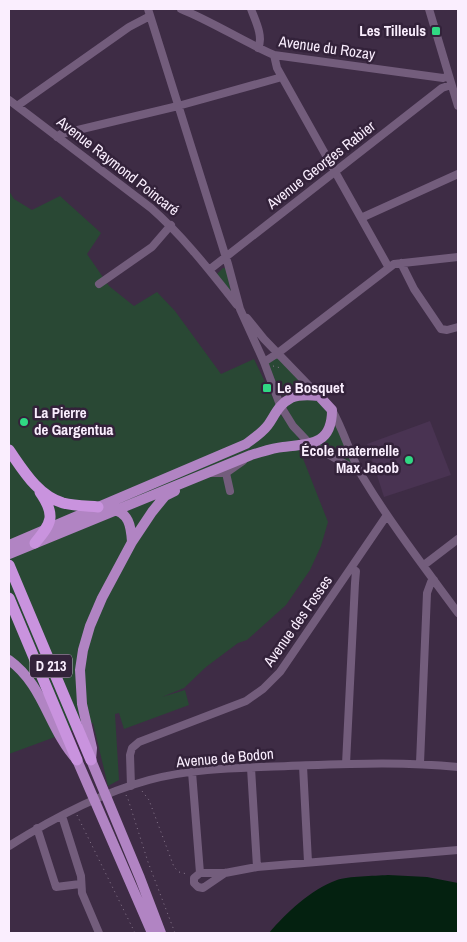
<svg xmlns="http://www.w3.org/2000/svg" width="467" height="942" viewBox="0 0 467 942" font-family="'Archivo Narrow',sans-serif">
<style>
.built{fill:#493352}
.green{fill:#294834}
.water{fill:#042110}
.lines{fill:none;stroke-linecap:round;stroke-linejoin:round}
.path{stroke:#89798e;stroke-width:1;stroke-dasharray:1 4;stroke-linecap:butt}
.minor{stroke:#735d7c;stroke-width:8}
.major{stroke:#b184c3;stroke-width:10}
.highway{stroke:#c993de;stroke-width:11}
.poi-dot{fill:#30d883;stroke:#33223a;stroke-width:2}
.labels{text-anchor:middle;stroke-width:5;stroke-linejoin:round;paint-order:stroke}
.shield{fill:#33223a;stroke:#beb1c3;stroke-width:1}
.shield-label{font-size:14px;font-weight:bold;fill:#faeefe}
.poi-label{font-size:15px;font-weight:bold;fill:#faeefe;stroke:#33223a;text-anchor:end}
.street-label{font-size:15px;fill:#faeefe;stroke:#33223a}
</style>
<rect width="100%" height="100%" fill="#3e2c45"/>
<path class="built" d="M430,421L451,475L384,497L367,444Z"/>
<path class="green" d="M9,191L14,199L32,210L60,196L101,233L87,254L109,286L134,306L157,292L175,311L221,374L254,359L281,415L299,438L298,441L295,442L304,461L328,522L321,546L310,570L286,605L247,640L238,643L206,667L184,688L162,697L185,690L189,705L124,729L119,713L115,714L119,780L108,786L93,723L9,754Z
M223,268H226L231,292L217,274Z
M277,357L308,390L307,392L287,397L281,395L268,363Z
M303,399L318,401L327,410L328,421L318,436L309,439L297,427L286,407L292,402Z
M334,426H336L354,465L319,446V444Z"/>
<path class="water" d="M388,875L427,877L458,883V933H269C287,912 310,890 337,880C348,876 374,876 388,875Z"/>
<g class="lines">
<path class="path" d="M273,366L281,368
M142,791L149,800L174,867L179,872L187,874
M126,795L128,799L148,862L175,933
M77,815L135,933"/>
<path class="minor" d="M148,9L228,264L240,309L264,362L280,405L293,426L310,444L361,473
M181,9C213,22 242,41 274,55L443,78L449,76
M251,9C255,20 264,37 258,48
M429,9L458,106
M274,55L277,68L389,268
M9,100L151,208C184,237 210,271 237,305
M17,106L129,27L150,16
M57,137L61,134L178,106L282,77
M361,218L458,174
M401,263L414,289L441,329L447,330L458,327
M209,270L442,88L451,85
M99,284L152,247L171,225
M247,318L264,339L319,396
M264,362L278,353L394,264L458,257
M332,410C344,431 350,455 362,476C391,524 425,568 458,613
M211,473H226L243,461
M226,473L230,491
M424,565L458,539
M420,763L427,593L431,582L434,580
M346,764L355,583L356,571L352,569
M303,766L308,862
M251,768L257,867
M192,772L200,873
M131,786L130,755L132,748L139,742L246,701L263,689L280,672L387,515
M62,816L81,876L82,893L99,933
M37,828L56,887L80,884
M9,846C50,820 101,793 149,780C193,768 242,768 288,766C345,764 401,761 458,767
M225,873L203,888L198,887L194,883V878L200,873H225L257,867L458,850"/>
<path class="major" d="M111,509C129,512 131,526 132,542
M9,545L246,444C254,438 262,433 268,425C275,415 279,404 291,398C300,394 310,395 319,396L332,410C332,445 310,444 283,447C272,448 262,452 251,455L9,554
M9,660C44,685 49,730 77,760L152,933
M161,933L140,878L91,760L92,748L82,704L80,670L83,650L90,626L102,598L132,542L152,512L165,496L175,491"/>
<path class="highway" d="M9,450C23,470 38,496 63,503C75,506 87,506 98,507
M35,543C52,523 56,515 40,492
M9,565L91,760
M9,598L77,760"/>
</g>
<g class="poi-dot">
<rect x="431" y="26" width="10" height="10" rx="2.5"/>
<rect x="262" y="383" width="10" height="10" rx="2.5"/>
<circle cx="24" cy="422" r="5"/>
<circle cx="409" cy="460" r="5"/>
</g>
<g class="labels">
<rect class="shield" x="30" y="654.5" width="42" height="23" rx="4"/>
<g class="shield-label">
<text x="51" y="671">D 213</text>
</g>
<g class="poi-label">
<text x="426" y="36">Les Tilleuls</text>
<text x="277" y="393" text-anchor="start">Le Bosquet</text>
<text x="34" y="418" text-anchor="start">La Pierre<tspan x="34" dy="17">de Gargentua</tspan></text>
<text x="399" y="456">École maternelle<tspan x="399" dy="17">Max Jacob</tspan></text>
</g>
<g class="street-label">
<text transform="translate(327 48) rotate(8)" y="5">Avenue du Rozay</text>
<text transform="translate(321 165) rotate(-38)" y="5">Avenue Georges Rabier</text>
<text transform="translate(118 166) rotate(38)" y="5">Avenue Raymond Poincaré</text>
<text transform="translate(298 621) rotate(-55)" y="5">Avenue des Fosses</text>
<text transform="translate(225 758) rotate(-5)" y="5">Avenue de Bodon</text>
</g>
</g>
<rect width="467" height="942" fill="none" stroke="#faeefe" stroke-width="20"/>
</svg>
